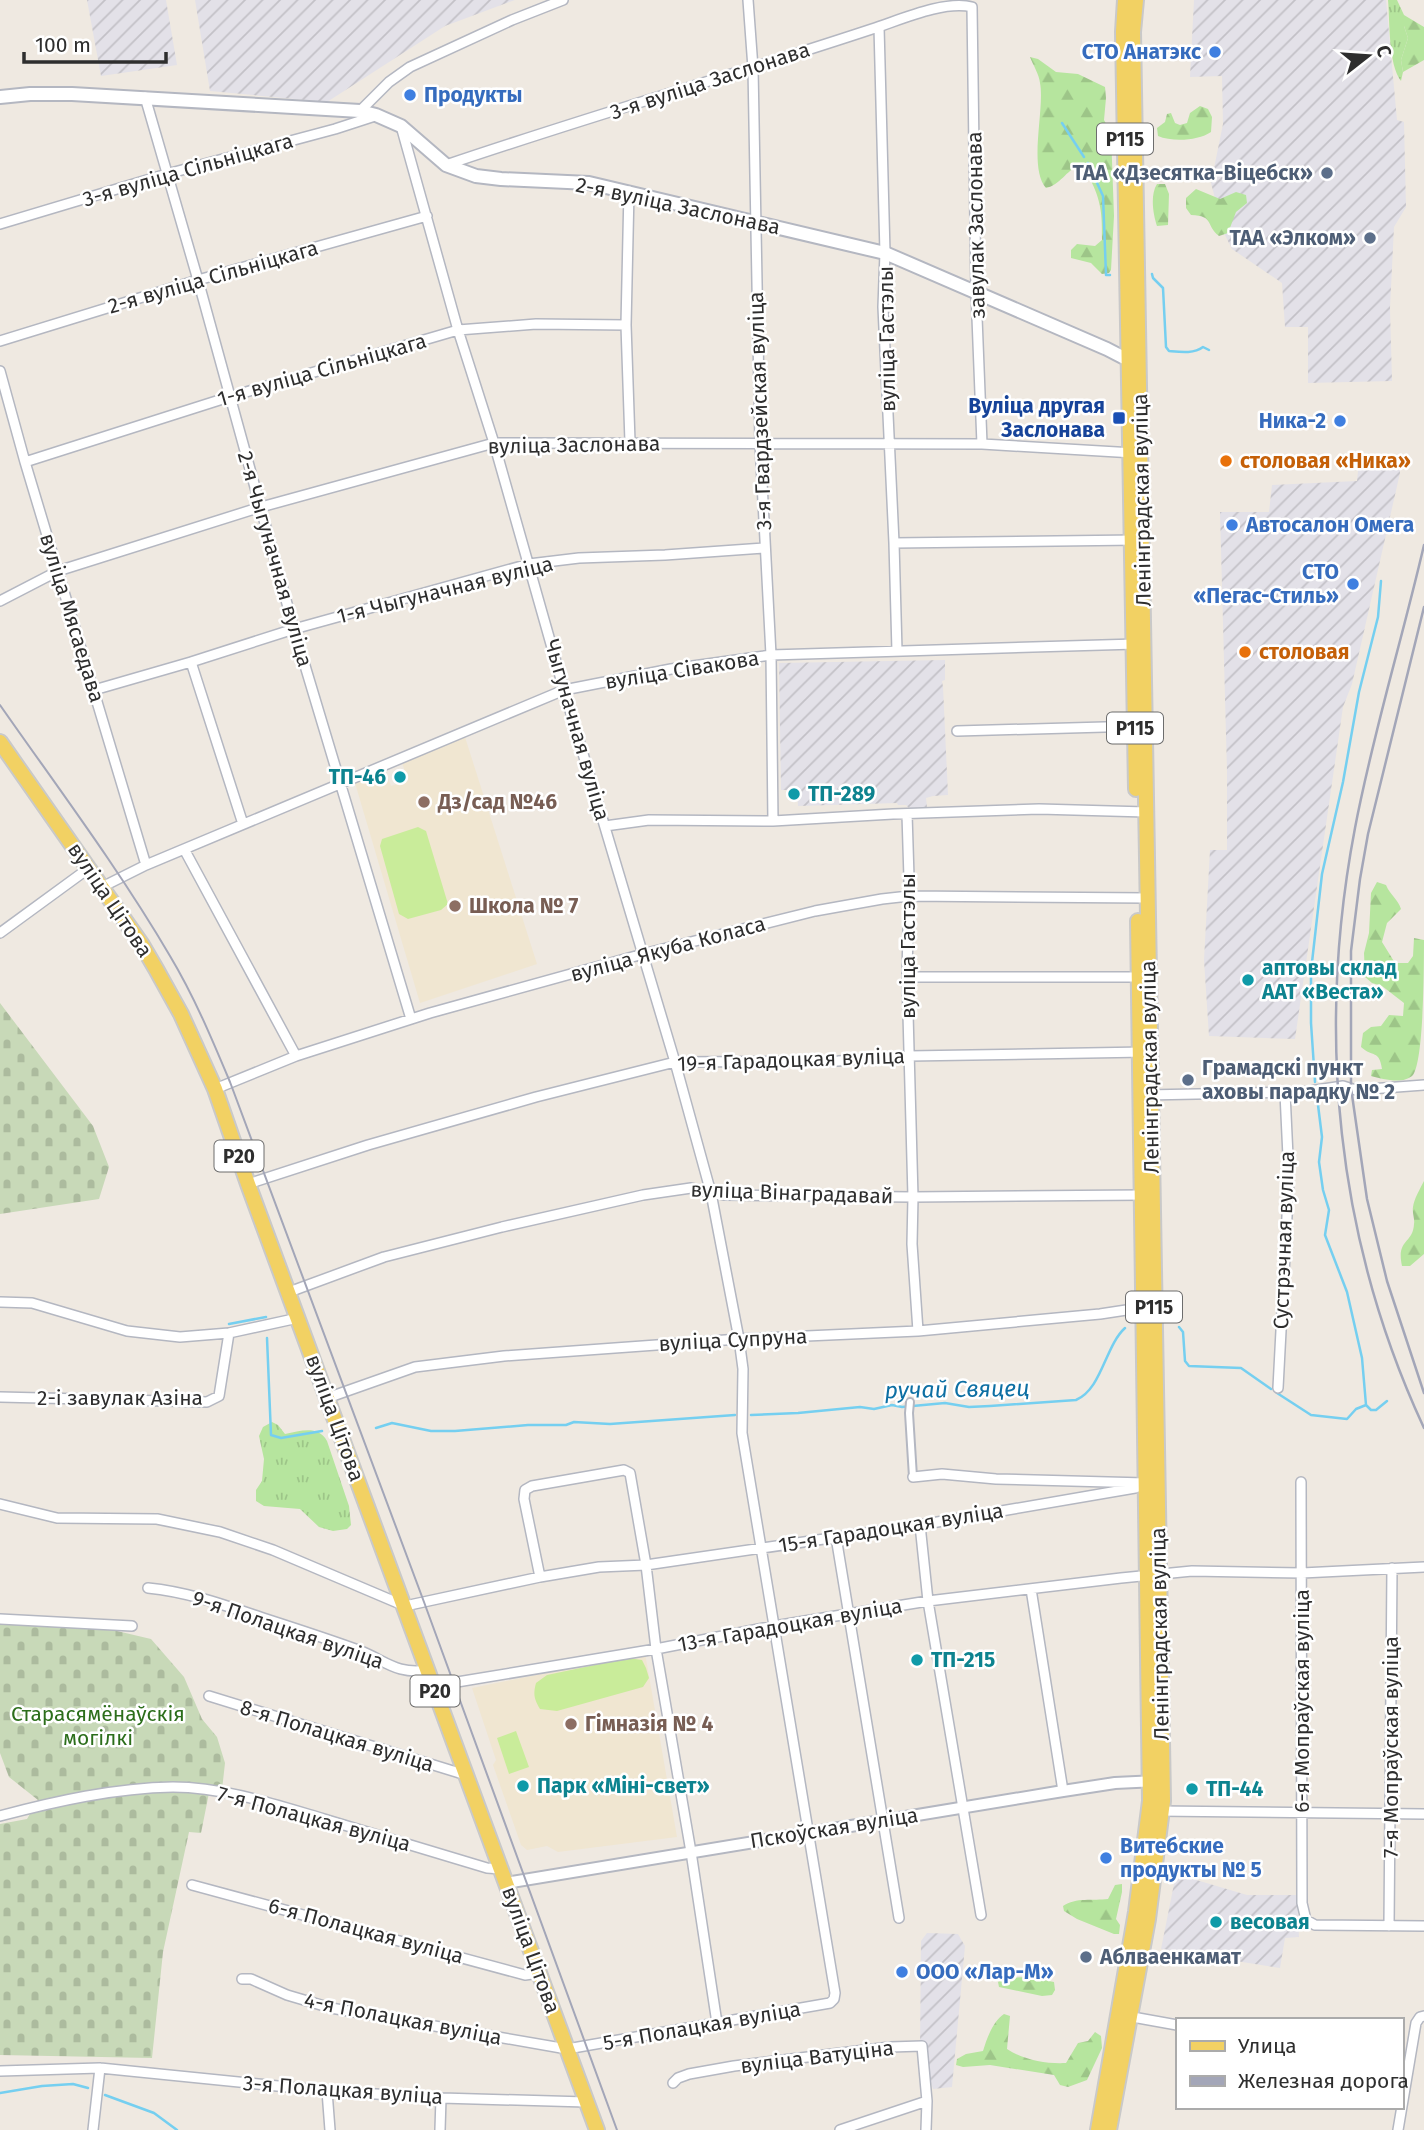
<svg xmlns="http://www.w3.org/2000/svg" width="1424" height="2130" viewBox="0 0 1424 2130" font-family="'Fira Sans',sans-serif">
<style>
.industrial{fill:url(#industrial-furrows)}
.education{fill:#f0e6d1}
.grass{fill:url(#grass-tufts)}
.forest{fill:url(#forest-firs)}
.cemetery{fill:url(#cemetery-stones)}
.pitch{fill:#c9ec9a}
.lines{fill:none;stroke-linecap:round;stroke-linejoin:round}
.stream{stroke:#75cff0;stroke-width:2.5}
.pedestrian-casing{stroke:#b4b7c1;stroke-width:10}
.minor-casing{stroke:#b4b7c1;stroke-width:12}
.tertiary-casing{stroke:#b4b7c1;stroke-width:14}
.secondary-casing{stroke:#b4b7c1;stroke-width:16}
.primary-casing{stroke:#c9c9c9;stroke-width:18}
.pedestrian{stroke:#fff;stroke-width:6}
.minor{stroke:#fff;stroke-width:9}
.tertiary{stroke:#fff;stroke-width:10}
.secondary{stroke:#fff;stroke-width:12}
.primary{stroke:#f2d163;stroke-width:14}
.tram{stroke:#a3a6b8;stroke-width:2}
.rail{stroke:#a3a6b8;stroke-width:2.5}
.shop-dot{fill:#3f7fe0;stroke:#fff;stroke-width:2.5}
.service-dot{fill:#5c6f8a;stroke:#fff;stroke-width:2.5}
.transit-dot{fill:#1a4fb4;stroke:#fff;stroke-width:2.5}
.food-dot{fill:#e8710a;stroke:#fff;stroke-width:2.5}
.culture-dot{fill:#0f9aa8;stroke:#fff;stroke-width:2.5}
.education-dot{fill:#8d6e63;stroke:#fff;stroke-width:2.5}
.labels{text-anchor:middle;stroke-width:5;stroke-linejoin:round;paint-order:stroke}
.shield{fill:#fff;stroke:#6d6d6d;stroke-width:2}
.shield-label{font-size:19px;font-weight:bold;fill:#2e2e2e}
.shop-label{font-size:21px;font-weight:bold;fill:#366cbe;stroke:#fff;text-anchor:start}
.street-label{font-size:21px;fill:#2e2e2e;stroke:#fff}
.service-label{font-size:21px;font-weight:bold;fill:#4e5e75;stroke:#fff;text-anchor:end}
.transit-label{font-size:21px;font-weight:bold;fill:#164399;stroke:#fff;text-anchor:end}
.food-label{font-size:21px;font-weight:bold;fill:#c56008;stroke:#fff;text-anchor:start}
.culture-label{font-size:21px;font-weight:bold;fill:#0d838f;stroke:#fff;text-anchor:start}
.education-label{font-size:21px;font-weight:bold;fill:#785e54;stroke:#fff;text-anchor:start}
.park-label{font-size:21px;fill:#2c6e1b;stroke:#fff}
.water-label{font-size:23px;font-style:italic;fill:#0d6fa3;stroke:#fff}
</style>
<defs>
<pattern id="industrial-furrows" width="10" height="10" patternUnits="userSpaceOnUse" patternTransform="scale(1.75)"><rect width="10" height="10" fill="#e3e1e8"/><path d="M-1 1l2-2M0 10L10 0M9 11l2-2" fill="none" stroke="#c3c1c7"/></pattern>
<pattern id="grass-tufts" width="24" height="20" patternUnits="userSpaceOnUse" patternTransform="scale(1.75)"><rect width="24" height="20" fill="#b6e59e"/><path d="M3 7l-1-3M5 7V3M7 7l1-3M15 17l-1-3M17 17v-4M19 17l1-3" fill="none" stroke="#9dc588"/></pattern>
<pattern id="forest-firs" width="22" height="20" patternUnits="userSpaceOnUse" patternTransform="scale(1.75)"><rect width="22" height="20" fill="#b6e59e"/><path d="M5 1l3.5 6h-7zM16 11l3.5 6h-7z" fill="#9dc588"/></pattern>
<pattern id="cemetery-stones" width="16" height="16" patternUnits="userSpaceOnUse" patternTransform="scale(1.75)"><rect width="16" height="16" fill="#c8d9b8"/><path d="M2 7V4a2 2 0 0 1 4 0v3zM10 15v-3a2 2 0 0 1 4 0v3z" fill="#acbb9e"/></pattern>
</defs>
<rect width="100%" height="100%" fill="#efe9e1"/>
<path class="industrial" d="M87,0H166L177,65L101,76Z
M195,0H515L445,26L327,102L210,91Z
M1194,0H1386L1397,120L1404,122L1406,207L1394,227L1390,308L1392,381L1308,383V327H1285L1282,283L1232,249L1224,233L1211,183L1223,124L1222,76L1190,77Z
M1359,461L1399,464L1400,473L1352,684L1343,707L1295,1039L1209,1036L1204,960L1210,850H1227V771L1220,512H1269L1272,485L1357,481Z
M945,660V680L942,681L943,687L948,795L933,796L926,798L927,807L909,808L906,805H898L897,803L798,806L797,790H781L779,663Z
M1176,1874L1247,1895H1297L1299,1937L1285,1938L1280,1968L1161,1949Z
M927,1933L958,1934L965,1946L952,2087L933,2089L920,2050L921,1941Z"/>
<path class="education" d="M465,737L537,964L420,1003L355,783L385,770L391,786L408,780L402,763Z
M645,1653L677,1837L558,1852L547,1846L527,1850L521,1845L493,1765L496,1760L472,1688Z"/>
<path class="grass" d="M1388,0H1397L1404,15V26L1408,38L1401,60L1403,72L1401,81C1388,64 1390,22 1388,0Z
M272,1422L278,1425L285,1434C301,1431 318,1425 327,1441L349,1506L351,1525L347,1529L333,1531L319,1527L300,1509L264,1506L256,1501V1490L262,1481L264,1459L259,1436L263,1427Z"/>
<path class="forest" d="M1404,15L1424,27V60L1403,72L1401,60L1408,38L1404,26Z
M1030,57L1038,59L1056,72L1078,74L1105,87L1106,98L1104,120L1111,133L1114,216L1111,270L1109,273L1102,274L1091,263L1071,258V250L1077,244L1095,246L1102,240C1102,217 1102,204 1092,183C1088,174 1087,170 1079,165C1066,171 1060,185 1046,188C1028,167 1045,109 1040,83C1039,74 1033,65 1030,57Z
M1200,106L1208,109L1212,117L1211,132C1198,141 1172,142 1158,136L1157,128L1165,122L1167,114L1171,113L1175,123L1180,125L1187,123L1190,113Z
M1157,184H1165L1169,194L1168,225L1157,226C1153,214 1150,195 1157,184Z
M1196,189L1220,199L1236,192L1246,195L1247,203L1236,212L1228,233L1219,236C1205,225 1215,216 1191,215L1186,208V198Z
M1377,882L1386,885C1390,895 1398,899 1401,909L1387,923L1382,942L1395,963H1408L1413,956L1414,938L1424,940C1424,964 1424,1060 1413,1075C1403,1085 1383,1079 1371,1076L1372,1070L1382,1069C1379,1049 1373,1058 1361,1047L1363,1033L1371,1027L1381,1026L1389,1015L1403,1016L1404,1003L1382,986L1372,983L1365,977L1364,953L1369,933L1371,893Z
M1424,1181V1254L1410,1266H1402C1396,1239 1413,1244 1414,1224C1415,1219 1412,1213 1413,1207C1414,1199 1420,1189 1424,1181Z
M1122,1884V1892L1116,1919L1120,1925L1119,1934H1114L1077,1919L1064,1911L1063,1906C1076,1897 1093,1901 1108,1899L1115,1885Z
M1027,1977L1054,1982L1055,1990L1052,1995L1042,1996L999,1987L998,1982L1009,1978Z
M1004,2014L1010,2016L1007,2049C1024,2060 1046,2064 1066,2063L1078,2043L1088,2041L1095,2032L1101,2036L1102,2048L1087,2080L1068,2087L1060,2085L1054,2075L990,2065L963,2067L956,2065L957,2059L966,2054L983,2051C987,2038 993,2021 1004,2014Z"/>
<path class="cemetery" d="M0,1003L93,1126L109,1167L99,1199L0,1214Z
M0,1621L62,1624L117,1631L151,1639L184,1677L202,1719L217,1737L225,1763L222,1790L210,1788L201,1833L189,1832L163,1952L152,2058L0,2055V1824L27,1819L38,1800L9,1777L0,1753Z"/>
<path class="pitch" d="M418,827L426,831L448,904L441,910L408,919L399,914L380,846L382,839Z
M628,1658L642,1660L646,1668L649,1678L643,1687L557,1711L540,1709C534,1699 533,1694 536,1683L547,1675Z
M516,1731L529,1767L509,1774L497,1738Z"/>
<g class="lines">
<path class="stream" d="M1062,123L1084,157
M1088,163L1103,196L1106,275H1110
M1152,274L1153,278L1163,288L1166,347L1169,351C1180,352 1194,354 1203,347L1209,350
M1315,1082L1311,1023V971L1322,874L1343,782L1359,692L1378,617L1381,581
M1317,1097L1322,1137L1319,1162L1323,1190L1329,1210L1325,1235L1347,1292L1362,1358L1366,1405
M229,1324L266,1317
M1179,1327L1183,1332L1185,1361L1189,1366L1241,1368L1271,1389
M267,1338L271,1435L281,1438L322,1431
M1277,1393L1311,1415L1347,1419L1356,1409L1366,1405L1371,1410H1376L1387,1401
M751,1415L798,1413L860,1407L874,1409L892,1405L902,1407L945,1403L969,1407L990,1406L1076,1400C1102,1389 1105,1346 1125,1328
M376,1428L392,1423L431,1431H455L528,1425H566L574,1422L610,1424L735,1415
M0,2093L42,2086L73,2084L88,2088
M105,2095L154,2113L177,2130"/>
<defs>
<path id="pedestrian" d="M910,1402L909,1413L913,1477"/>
<path id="minor" d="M748,0L753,68L760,444L771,655L773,821
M879,27L885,253L883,307L894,543L897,651
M145,97L198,280L294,629L411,1019
M360,111L389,82L410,67L512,20L563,0
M446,165C587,117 730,76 872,29C900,20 944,0 972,7L976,292L982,444
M629,191L626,325L630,442
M0,224L167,174L335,129L375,116
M0,341L198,280L427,216
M0,371L25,462L146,865
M25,462L229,397L458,330L536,324L626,325
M894,543L1137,540
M0,601L58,571L261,507L494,443L982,444L1134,453
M191,662L243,824
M94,690L191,662L294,629L529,564L579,558L665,555L764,548
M957,731L1140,726
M907,814L909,878L907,977L913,1197L912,1244L918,1331
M605,826L649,820L773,821L893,814L1039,809L1146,812
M184,849L296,1056
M102,887L146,865L564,690L671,669L771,655L1136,644
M0,933L89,868
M907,977H1143
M215,1089L296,1056L430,1013L643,954L815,911L882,899L909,896L1147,898
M1146,1095L1303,1092L1343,1086L1356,1090L1424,1085
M248,1184L368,1145L536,1097L675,1062L838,1061L909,1056L1145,1052
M289,1292L384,1257L502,1227L643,1195L691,1188L724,1195L913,1197L1144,1195
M0,1302L32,1303L127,1331L180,1337L229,1333L298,1318
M1278,1388L1289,1178L1285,1093
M0,1397L207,1402L219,1396L229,1333
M327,1398L415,1367L504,1356L739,1339L918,1331L1100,1314L1146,1307
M913,1477L942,1474L996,1479L1145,1483
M1301,1482L1302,1903L1306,1920L1315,1925L1424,1926
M0,1504L57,1518L157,1519L220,1532L273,1550L405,1606L540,1577L599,1567L646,1565L920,1525L1135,1488L1147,1483
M920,1525L928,1601L981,1915
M836,1537L899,1918
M540,1577L524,1499L525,1490L532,1486L624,1470L630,1473L646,1565L656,1649L691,1852L717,2023
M148,1588C189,1592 227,1606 266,1619C297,1629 328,1639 358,1650C385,1660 396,1675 428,1670
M1031,1589L1063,1791
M0,1619L132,1626
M433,1686L656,1649L774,1626L928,1601L1121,1578L1192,1571L1302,1573L1424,1567
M209,1696L466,1775
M1158,1811L1424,1814
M0,1816C56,1801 115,1788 173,1787C223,1787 277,1805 324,1819C379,1836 433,1852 487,1868L501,1869
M192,1885L525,1975L539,1973
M1389,1926L1392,1568
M242,1979H251L287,1995L331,2008L567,2049L830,2003L834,1999L835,1993L742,1433L743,1369L739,1339L711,1193L675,1062L564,690L494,443L458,330L401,126
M1127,2016L1177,2025
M0,2071L100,2068L327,2091L441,2098L586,2102
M673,2083L678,2078L689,2074L734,2066L890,2047L922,2046L927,2101L926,2130
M327,2091L330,2130
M93,2130L100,2068
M440,2130L441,2098
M840,2130L927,2101
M1398,2130L1416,2023L1420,2017L1424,2016"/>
<path id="tertiary" d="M506,1883L1063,1791L1115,1783L1157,1781"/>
<path id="secondary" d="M0,97L30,94H72L360,111L376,115L401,126L446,165L476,176L501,179L589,183L885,253L1107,349L1136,364"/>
<path id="primary" d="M1125,0L1123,32L1136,789
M0,742L142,945L156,969L181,1014L215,1089L248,1184L597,2130
M1098,2130L1136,1912L1150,1801L1138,921
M1109,2130L1148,1919L1163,1801L1133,32L1136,0"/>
</defs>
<use href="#pedestrian" class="pedestrian-casing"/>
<use href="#minor" class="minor-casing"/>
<use href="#tertiary" class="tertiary-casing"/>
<use href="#secondary" class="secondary-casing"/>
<use href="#primary" class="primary-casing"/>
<use href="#pedestrian" class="pedestrian"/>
<use href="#minor" class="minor"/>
<use href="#tertiary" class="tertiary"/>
<use href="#secondary" class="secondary"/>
<use href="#primary" class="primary"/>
<path class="tram" d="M0,705C58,788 119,869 170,956C194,996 212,1039 230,1082L424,1602L617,2130"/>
<path class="rail" d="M1424,545C1402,640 1373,733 1355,828C1316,1032 1336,1239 1424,1428
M1424,607L1368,834L1360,879L1351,951V1088L1367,1199L1387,1281L1424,1393"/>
</g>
<g class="shop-dot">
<circle cx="1215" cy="52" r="7"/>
<circle cx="410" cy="95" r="7"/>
<circle cx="1340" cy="421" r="7"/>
<circle cx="1232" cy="525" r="7"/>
<circle cx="1353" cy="584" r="7"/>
<circle cx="1106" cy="1858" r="7"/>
<circle cx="902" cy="1972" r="7"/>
</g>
<g class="service-dot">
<circle cx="1327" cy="173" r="7"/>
<circle cx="1370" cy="238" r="7"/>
<circle cx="1188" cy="1080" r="7"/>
<circle cx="1086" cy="1957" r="7"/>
</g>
<rect class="transit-dot" x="1112" y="411" width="14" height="14" rx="3.5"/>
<g class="food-dot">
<circle cx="1226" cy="461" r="7"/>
<circle cx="1245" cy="652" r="7"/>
</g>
<g class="culture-dot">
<circle cx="400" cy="777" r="7"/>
<circle cx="794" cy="794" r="7"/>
<circle cx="1248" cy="980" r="7"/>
<circle cx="917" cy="1660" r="7"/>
<circle cx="523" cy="1786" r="7"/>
<circle cx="1192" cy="1789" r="7"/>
<circle cx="1216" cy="1922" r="7"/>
</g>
<g class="education-dot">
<circle cx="424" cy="802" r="7"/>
<circle cx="455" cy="906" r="7"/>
<circle cx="571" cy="1724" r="7"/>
</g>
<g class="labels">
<g class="shield">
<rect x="1097" y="123.5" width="56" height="31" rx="5"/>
<rect x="1107" y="712.5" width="56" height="31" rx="5"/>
<rect x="214.5" y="1140.5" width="49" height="31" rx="5"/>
<rect x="1126" y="1291.5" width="56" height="31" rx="5"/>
<rect x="410.5" y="1675.5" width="49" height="31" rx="5"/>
</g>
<g class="shield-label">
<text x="1125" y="146">Р115</text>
<text x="1135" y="735">Р115</text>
<text x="239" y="1163">Р20</text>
<text x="1154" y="1314">Р115</text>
<text x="435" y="1698">Р20</text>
</g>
<g class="shop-label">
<text x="1201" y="59" text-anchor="end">СТО Анатэкс</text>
<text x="424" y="102">Продукты</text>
<text x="1326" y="428" text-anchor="end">Ника-2</text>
<text x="1246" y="532">Автосалон Омега</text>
<text x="1339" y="579" text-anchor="end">СТО<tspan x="1339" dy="24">«Пегас-Стиль»</tspan></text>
<text x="1120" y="1853">Витебские<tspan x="1120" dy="24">продукты № 5</tspan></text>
<text x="916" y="1979">ООО «Лар-М»</text>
</g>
<g class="street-label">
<text transform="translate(710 81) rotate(-18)" y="7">3-я вуліца Заслонава</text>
<text transform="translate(188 170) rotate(-16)" y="7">3-я вуліца Сільніцкага</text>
<text transform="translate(678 206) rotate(12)" y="7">2-я вуліца Заслонава</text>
<text transform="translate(976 225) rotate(-91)" y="7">завулак Заслонава</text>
<text transform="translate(213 277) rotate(-16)" y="7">2-я вуліца Сільніцкага</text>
<text transform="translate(887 339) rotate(-91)" y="7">вуліца Гастэлы</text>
<text transform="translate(322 370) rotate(-16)" y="7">1-я вуліца Сільніцкага</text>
<text transform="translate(760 411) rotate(-92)" y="7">3-я Гвардзейская вуліца</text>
<text transform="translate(574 445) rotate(-1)" y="7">вуліца Заслонава</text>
<text transform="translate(1142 500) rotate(-91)" y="7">Ленінградская вуліца</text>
<text transform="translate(275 559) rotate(74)" y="7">2-я Чыгуначная вуліца</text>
<text transform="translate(445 590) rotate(-14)" y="7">1-я Чыгуначная вуліца</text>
<text transform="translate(72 618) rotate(73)" y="7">вуліца Мясаедава</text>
<text transform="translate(682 670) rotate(-9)" y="7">вуліца Сівакова</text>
<text transform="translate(577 730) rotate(74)" y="7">Чыгуначная вуліца</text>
<text transform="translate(110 900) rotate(56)" y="7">вуліца Цітова</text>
<text transform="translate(908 946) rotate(-90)" y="7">вуліца Гастэлы</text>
<text transform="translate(668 949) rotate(-15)" y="7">вуліца Якуба Коласа</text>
<text transform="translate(791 1060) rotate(-2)" y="7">19-я Гарадоцкая вуліца</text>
<text transform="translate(1150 1067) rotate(-91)" y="7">Ленінградская вуліца</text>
<text transform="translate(792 1193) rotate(2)" y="7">вуліца Вінаградавай</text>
<text transform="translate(1284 1240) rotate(-88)" y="7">Сустрэчная вуліца</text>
<text transform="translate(733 1340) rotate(-3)" y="7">вуліца Супруна</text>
<text x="120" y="1405">2-і завулак Азіна</text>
<text transform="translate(335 1418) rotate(70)" y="7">вуліца Цітова</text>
<text transform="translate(891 1528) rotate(-9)" y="7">15-я Гарадоцкая вуліца</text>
<text transform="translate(790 1625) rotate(-10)" y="7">13-я Гарадоцкая вуліца</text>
<text transform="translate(288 1630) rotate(19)" y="7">9-я Полацкая вуліца</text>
<text transform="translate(1160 1634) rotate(-91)" y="7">Ленінградская вуліца</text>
<text transform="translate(1302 1701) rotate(-90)" y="7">6-я Мопраўская вуліца</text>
<text transform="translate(337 1736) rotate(17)" y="7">8-я Полацкая вуліца</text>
<text transform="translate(1391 1747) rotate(-90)" y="7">7-я Мопраўская вуліца</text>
<text transform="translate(314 1819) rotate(15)" y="7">7-я Полацкая вуліца</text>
<text transform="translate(834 1828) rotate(-9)" y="7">Пскоўская вуліца</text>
<text transform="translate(366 1931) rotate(15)" y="7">6-я Полацкая вуліца</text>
<text transform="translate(531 1950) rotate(70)" y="7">вуліца Цітова</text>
<text transform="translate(403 2019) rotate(11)" y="7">4-я Полацкая вуліца</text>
<text transform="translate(702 2026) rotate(-10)" y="7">5-я Полацкая вуліца</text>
<text transform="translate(817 2057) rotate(-7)" y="7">вуліца Ватуціна</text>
<text transform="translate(343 2090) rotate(4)" y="7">3-я Полацкая вуліца</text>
</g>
<g class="service-label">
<text x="1313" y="180">ТАА «Дзесятка-Віцебск»</text>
<text x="1356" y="245">ТАА «Элком»</text>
<text x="1202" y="1075" text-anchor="start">Грамадскі пункт<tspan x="1202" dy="24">аховы парадку № 2</tspan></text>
<text x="1100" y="1964" text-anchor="start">Аблваенкамат</text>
</g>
<g class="transit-label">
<text x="1105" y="413">Вуліца другая<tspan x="1105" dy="24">Заслонава</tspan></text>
</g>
<g class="food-label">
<text x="1240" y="468">столовая «Ника»</text>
<text x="1259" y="659">столовая</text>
</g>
<g class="culture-label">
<text x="386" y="784" text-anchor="end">ТП-46</text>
<text x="808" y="801">ТП-289</text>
<text x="1262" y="975">аптовы склад<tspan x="1262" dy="24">ААТ «Веста»</tspan></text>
<text x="931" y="1667">ТП-215</text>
<text x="537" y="1793">Парк «Міні-свет»</text>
<text x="1206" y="1796">ТП-44</text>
<text x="1230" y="1929">весовая</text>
</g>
<g class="education-label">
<text x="438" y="809">Дз/сад №46</text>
<text x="469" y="913">Школа № 7</text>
<text x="585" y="1731">Гімназія № 4</text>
</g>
<g class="park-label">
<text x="98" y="1721">Старасямёнаўскія<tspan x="98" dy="24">могілкі</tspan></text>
</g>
<g class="water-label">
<text transform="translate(957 1389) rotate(-1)" y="8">ручай Свяцец</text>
</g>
</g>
<rect x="1176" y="2018" width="228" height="91" fill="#ffffff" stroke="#ababab" stroke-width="2"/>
<rect x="1190" y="2041" width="35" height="10" fill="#f2d163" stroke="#ababab" stroke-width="2"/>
<text x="1238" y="2053" font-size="21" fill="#2e2e2e">Улица</text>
<rect x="1190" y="2076" width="35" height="10" fill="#a3a6b8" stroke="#ababab" stroke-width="2"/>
<text x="1238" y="2088" font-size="21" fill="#2e2e2e">Железная дорога</text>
<g transform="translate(1368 56) rotate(73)" stroke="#ffffff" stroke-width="5" paint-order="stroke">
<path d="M0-5L12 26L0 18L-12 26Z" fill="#2e2e2e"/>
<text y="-10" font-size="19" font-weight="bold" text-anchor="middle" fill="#2e2e2e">С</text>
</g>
<path d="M24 52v10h142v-10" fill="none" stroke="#2e2e2e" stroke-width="3.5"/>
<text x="35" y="52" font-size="21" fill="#2e2e2e" stroke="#ffffff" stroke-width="5" paint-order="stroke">100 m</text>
</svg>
